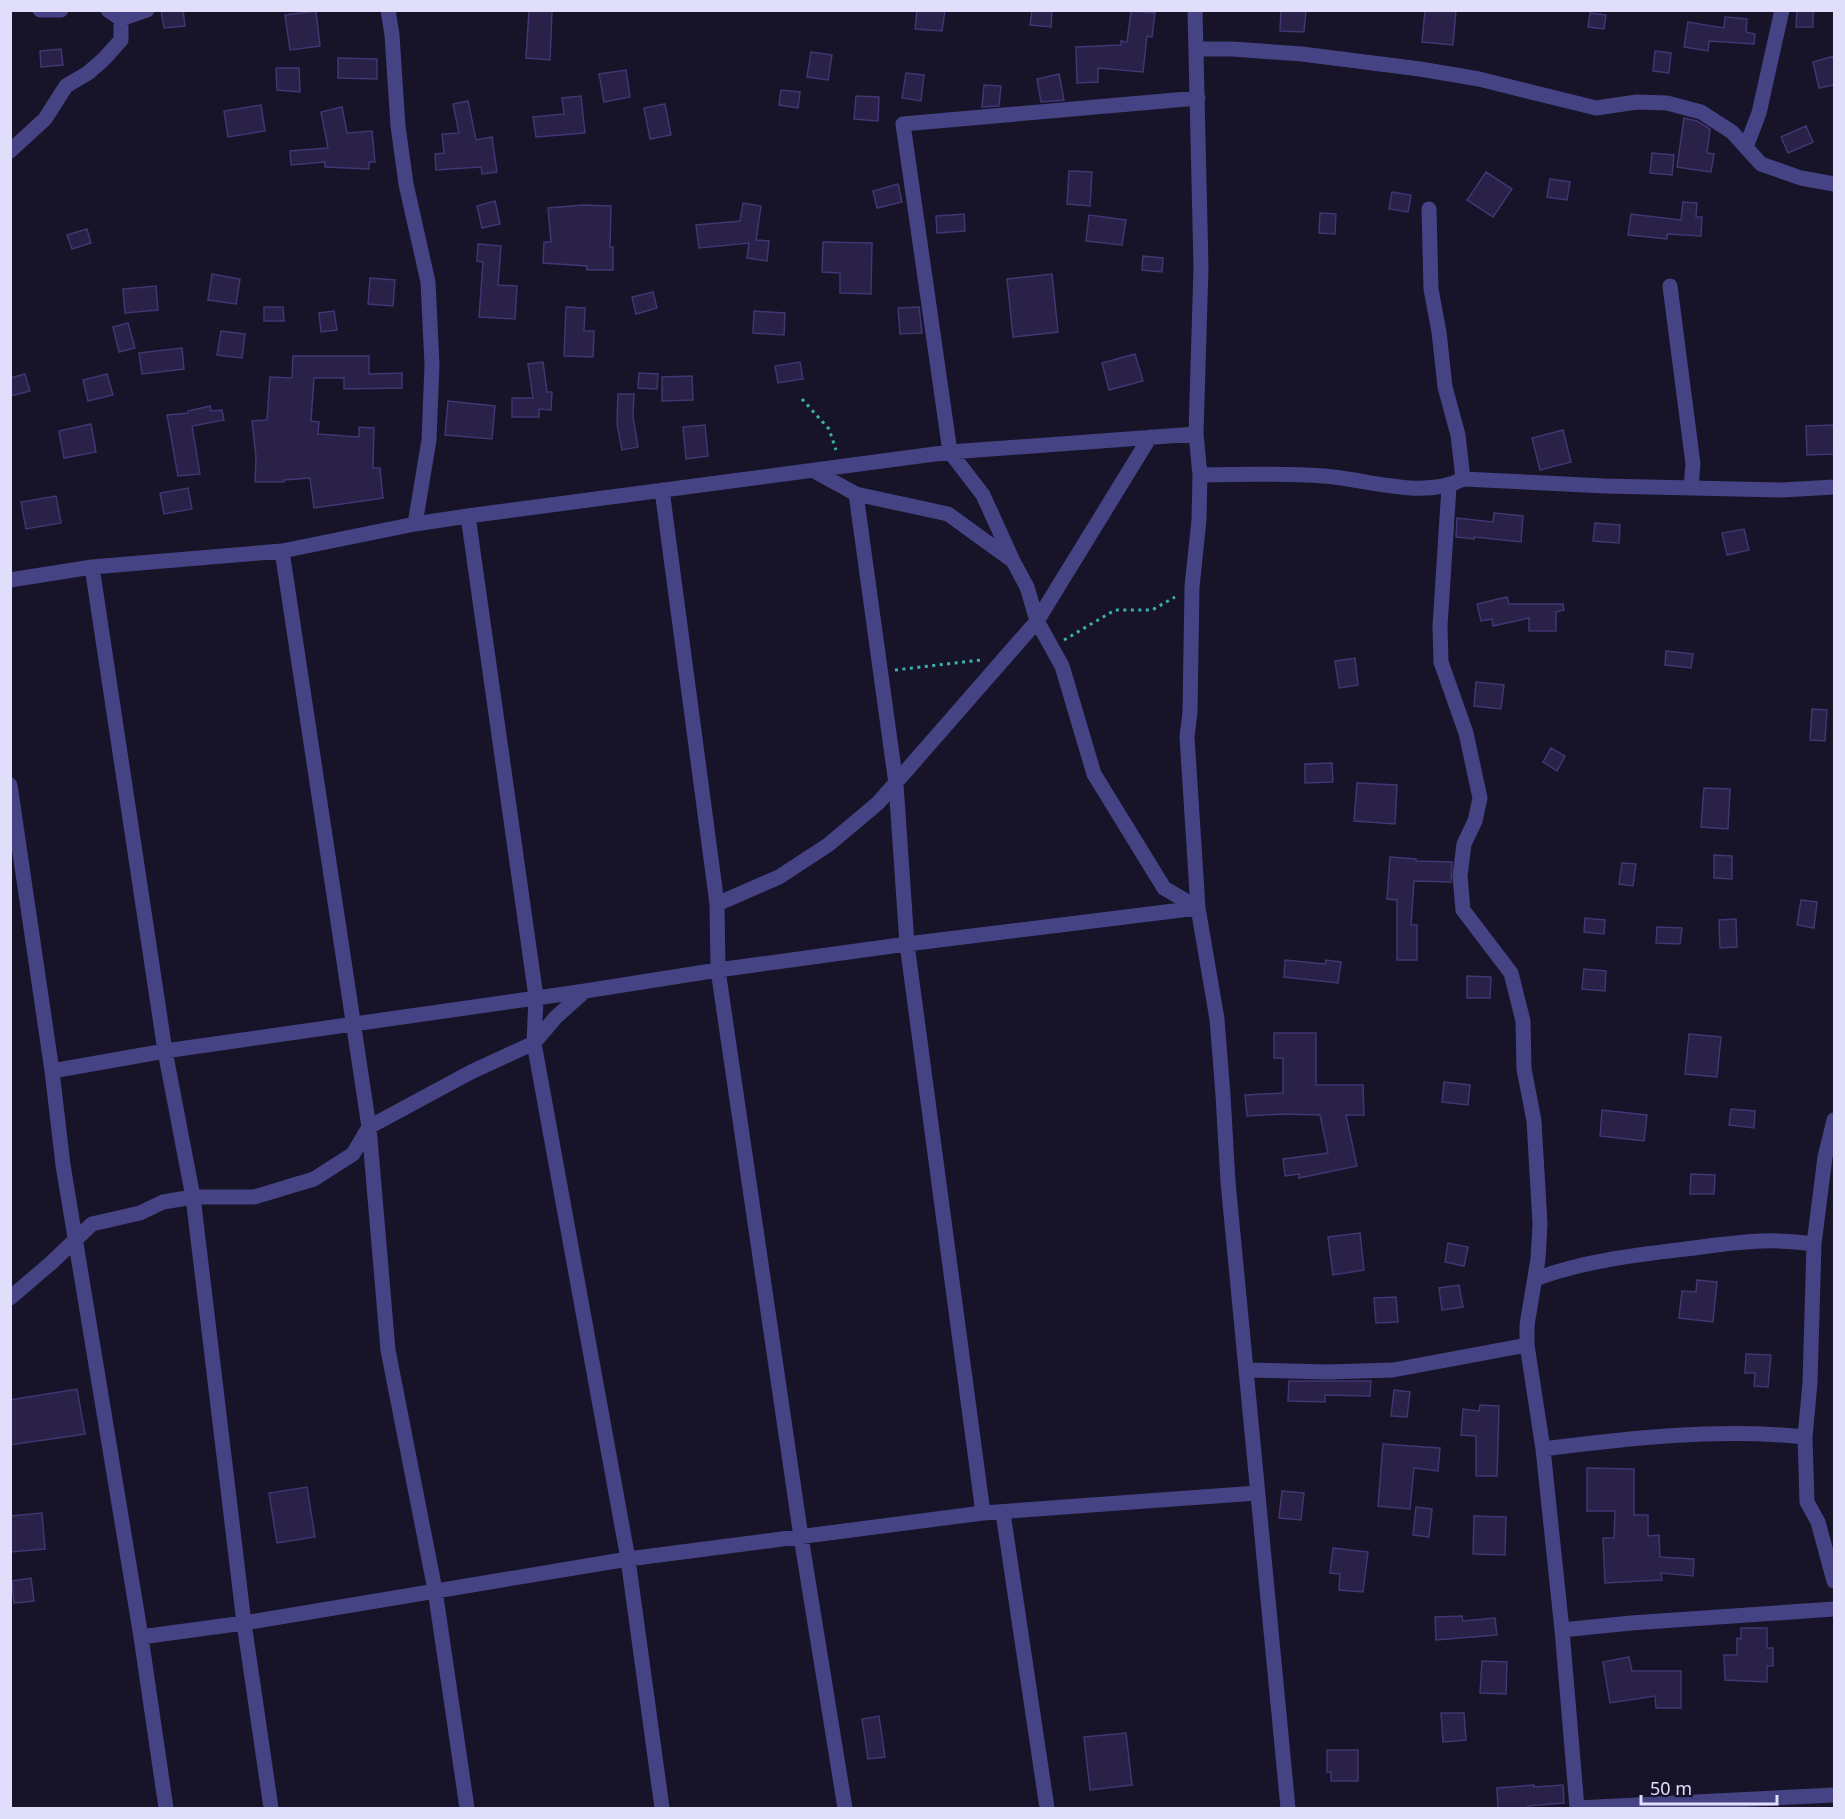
<svg xmlns="http://www.w3.org/2000/svg" width="1845" height="1819" viewBox="0 0 1845 1819" font-family="'Noto Sans',sans-serif">
<style>
.building{fill:#292148;stroke:#413572;stroke-width:1.5}
.lines{fill:none;stroke-linecap:round;stroke-linejoin:round}
.path{stroke:#3cb1ab;stroke-width:3;stroke-dasharray:3 4.5;stroke-linecap:butt}
.minor{stroke:#454383;stroke-width:15}
</style>
<rect width="100%" height="100%" fill="#171329"/>
<path class="building" d="M161,10H183L185,26L164,28Z
M529,10H552L550,60L526,58Z
M917,10H945L942,31L915,29Z
M1032,10H1052L1051,27L1030,25Z
M1281,10H1306L1304,32L1280,31Z
M1425,10H1456L1453,45L1422,42Z
M1797,10H1813V27H1796Z
M316,11L320,46L290,50L285,15Z
M1131,11L1155,13L1152,37L1147,36L1143,72L1098,68V82L1077,83L1076,47L1121,45V41L1127,42Z
M1590,13L1606,15L1604,29L1588,27Z
M1725,17L1747,19L1746,32L1755,34L1754,44L1709,41L1708,51L1684,47L1688,22L1724,28Z
M61,49L63,65L41,67L40,51Z
M1655,51L1671,53L1669,73L1653,71Z
M811,52L832,55L828,80L807,77Z
M1834,56V85L1819,88L1813,62Z
M338,58L377,59V79L338,78Z
M276,68H299L300,92L277,90Z
M626,70L630,97L604,102L599,74Z
M906,73L924,75L921,101L902,98Z
M1059,74L1064,100L1041,102L1037,79Z
M984,85L1001,86L999,106L982,107Z
M781,90L800,92L798,108L779,105Z
M581,96L585,133L536,137L533,117L564,114L562,98Z
M856,96L879,97L878,121L854,119Z
M468,101L476,140L492,137L497,172L482,174L481,167L436,170L435,154L444,153L442,134L459,133L453,104Z
M665,104L671,135L650,139L644,108Z
M261,105L265,131L228,137L224,111Z
M342,107L347,133L372,131L375,162H369V169L325,167V162L291,165L290,151L328,148L321,112Z
M1684,118L1697,121L1710,129L1707,153L1714,154L1711,172L1677,167Z
M1806,126L1813,142L1788,153L1781,137Z
M1652,153L1674,155L1672,175L1650,173Z
M1069,171L1092,172L1090,206L1067,204Z
M1486,172L1512,189L1493,217L1467,200Z
M1550,179L1570,182L1567,200L1547,197Z
M898,184L902,202L877,208L873,191Z
M1392,192L1411,195L1408,212L1389,209Z
M495,201L500,224L482,228L477,206Z
M1683,202L1697,203L1696,217H1702L1701,236L1667,234V239L1628,235L1631,214L1681,220Z
M743,203L761,206L756,240L769,241L767,261L747,258L749,243L699,248L696,225L740,221Z
M583,205L611,206L610,247H613V270H587V266L543,263L544,242H551L548,208Z
M1320,213L1336,214L1335,234L1319,233Z
M964,214L965,231L937,233L936,216Z
M1089,215L1126,220L1122,245L1086,241Z
M87,229L91,243L72,249L67,235Z
M823,242L872,243L871,294L840,293V273L822,272Z
M478,244L501,246L498,285L517,286L515,319L479,317L483,262L477,261Z
M1143,256L1163,258L1162,272L1142,270Z
M212,274L240,279L236,304L208,300Z
M1052,274L1058,332L1013,337L1007,279Z
M370,278L395,280L393,306L368,304Z
M156,286L158,310L125,313L123,289Z
M653,292L657,308L636,314L632,297Z
M264,307H283L284,321H264Z
M566,307L585,308L584,331H594L593,357L564,356Z
M919,307L922,333L900,334L898,308Z
M334,311L337,330L321,332L319,313Z
M754,311L785,313L784,335L753,333Z
M128,323L135,348L119,352L113,327Z
M221,331L245,334L242,358L217,355Z
M182,348L184,369L142,374L139,353Z
M1135,354L1143,381L1109,390L1102,363Z
M293,356H369V374L402,373V388L344,389V378H314L311,421L319,422L318,434L359,437V427L374,428L373,468H380L383,498L314,508L310,478L284,480V482H255L256,457L252,421L267,420L270,377L292,378Z
M543,362L547,392H552L551,410L539,409V417H512V398H533L528,364Z
M800,362L803,379L778,383L775,366Z
M639,373L658,374L657,389L638,388Z
M25,374L30,391L10,396V378Z
M107,374L113,395L88,401L83,380Z
M692,376L693,400L662,401V377Z
M618,394H634L633,417L638,447L622,450L617,424Z
M448,401L495,406L492,439L445,435Z
M210,406L211,411L222,410L224,420L192,426L200,474L178,476L167,415L188,413V411Z
M91,424L96,452L64,458L59,431Z
M705,425L708,456L686,459L683,427Z
M1834,425V454L1807,455L1806,426Z
M1563,430L1571,462L1540,470L1532,438Z
M188,488L192,509L164,514L160,493Z
M56,496L61,523L26,529L21,502Z
M1494,513L1523,516L1521,542L1474,537V539L1456,537L1457,518L1493,522Z
M1595,523L1620,525L1619,543L1593,541Z
M1744,529L1749,550L1727,555L1722,533Z
M1507,597L1509,604H1563L1564,610L1556,612V631H1529V618L1493,626L1492,619L1481,621L1477,604Z
M1666,651L1693,654L1691,668L1665,665Z
M1355,658L1358,685L1339,688L1335,661Z
M1476,682L1504,685L1501,709L1474,706Z
M1812,709L1827,710L1825,741L1810,740Z
M1551,748L1565,756L1557,771L1543,762Z
M1332,763L1333,782L1305,783V764Z
M1357,783L1397,785L1395,824L1354,821Z
M1704,788L1730,789L1728,829L1701,827Z
M1714,855L1732,856V879L1714,878Z
M1390,857L1416,859V861L1452,862L1451,882L1414,881L1411,925H1417V960H1397V900L1387,899Z
M1622,863L1636,864L1633,886L1619,884Z
M1801,900L1817,902L1814,928L1797,925Z
M1585,918L1605,920L1604,934L1584,932Z
M1736,919L1737,947L1720,948L1719,920Z
M1657,927L1682,928L1680,944L1656,943Z
M1285,960L1325,964L1326,960L1341,962L1338,983L1284,977Z
M1584,969L1606,971L1605,991L1582,989Z
M1467,976L1491,977L1490,998H1467Z
M1274,1033H1316V1085H1363L1364,1115H1346L1357,1166L1299,1178V1174L1285,1176L1283,1159L1328,1153L1320,1115L1283,1114L1247,1116L1245,1095L1283,1093V1058H1274Z
M1689,1034L1721,1037L1717,1077L1685,1074Z
M1444,1082L1470,1085L1468,1105L1442,1102Z
M1731,1109L1755,1111L1754,1128L1729,1125Z
M1602,1110L1647,1115L1644,1141L1600,1136Z
M1691,1174L1715,1175L1714,1194H1690Z
M1360,1233L1364,1270L1333,1275L1328,1237Z
M1448,1243L1468,1247L1464,1266L1445,1262Z
M1697,1280L1717,1282L1713,1322L1679,1318L1682,1291L1696,1292Z
M1459,1285L1463,1307L1442,1310L1439,1288Z
M1396,1297L1398,1322L1376,1323L1374,1298Z
M1746,1354L1771,1355L1768,1387L1754,1386L1755,1373H1745Z
M1289,1381H1371L1370,1396L1325,1395V1402L1288,1401Z
M77,1389L85,1434L10,1445V1400Z
M1394,1390L1410,1392L1407,1417L1391,1416Z
M1480,1405L1499,1406L1497,1476H1476V1436L1461,1435L1463,1409L1479,1411Z
M1383,1444L1440,1448L1438,1471L1414,1468L1410,1509L1378,1506Z
M1587,1468L1634,1469V1515H1648V1536L1659,1535L1660,1557L1694,1559L1693,1576L1661,1573L1662,1580L1605,1583L1603,1538H1614L1615,1511H1587Z
M307,1487L315,1537L277,1543L269,1493Z
M1282,1491L1304,1493L1301,1520L1279,1518Z
M1416,1507L1432,1509L1429,1537L1413,1535Z
M42,1513L45,1549L10,1552V1516Z
M1474,1516L1506,1517L1505,1555L1473,1554Z
M1333,1548L1368,1552L1363,1592L1339,1590L1340,1574L1330,1573Z
M31,1578L34,1601L14,1603L12,1581Z
M1462,1616L1463,1621L1495,1618L1497,1635L1436,1640L1435,1617Z
M1741,1628H1767V1648H1773V1666H1767V1682L1725,1680L1724,1655H1737V1638L1741,1639Z
M1629,1657L1632,1671H1681V1708H1656L1655,1696L1610,1703L1603,1662Z
M1482,1661L1507,1662L1506,1694L1480,1693Z
M1441,1713H1464L1466,1740L1443,1742Z
M879,1716L885,1757L868,1759L862,1719Z
M1126,1733L1132,1785L1090,1790L1084,1737Z
M1327,1750H1358V1781H1331V1772H1327Z
M1534,1785V1787L1563,1785L1564,1803L1528,1806V1809H1498L1497,1788Z"/>
<g class="lines">
<path class="path" d="M802,399L829,429L836,450
M1064,640L1115,610H1152L1175,597
M895,670L981,660"/>
<path class="minor" d="M40,10H61
M108,10L121,19L147,10
M388,10L392,35L398,126L406,184L428,282L432,365L429,440L415,524
M1195,10L1201,267L1196,434L1200,475L1199,520L1192,587L1190,712L1187,737L1198,908L1217,1019L1223,1095L1228,1182L1288,1808
M1196,49H1232L1302,54L1420,69L1479,79L1596,108L1637,102L1667,103L1701,112L1732,132L1761,164L1801,178L1834,184
M1746,147L1759,113L1782,10
M10,151L45,119L66,86L88,73L104,59L121,40V19
M1429,209L1431,289L1439,332L1445,387L1458,435L1463,479
M1670,286L1693,464L1691,487
M814,471L856,494L948,514L1013,561L1027,587L1037,621L1062,666L1094,774L1164,888L1198,908
M1200,475C1241,474 1282,473 1324,476C1367,479 1423,500 1463,479L1605,486L1782,490L1834,487
M1449,487L1440,626L1441,662L1466,733L1480,798L1475,821L1464,844L1460,876L1463,910L1511,973L1523,1021L1524,1069L1534,1121L1540,1224L1538,1259L1527,1325V1345L1543,1449L1562,1630L1577,1808
M662,490L717,904L718,970L801,1537L845,1808
M856,494L896,784L907,944L983,1513
M468,516L536,997L534,1043L628,1559L662,1808
M282,551L369,1127L388,1350L435,1590L467,1808
M1013,561L983,495L950,452L903,124L1198,98
M92,567L165,1051L193,1197L244,1623L271,1808
M10,580L92,567L282,551L415,524L468,516L950,452L1196,434
M10,785L52,1071L63,1165L141,1637L166,1808
M717,904L779,877L828,845L878,803L1037,621L1150,437
M52,1071L165,1051L585,991L718,970L907,944L1198,908
M1834,1120L1825,1157L1814,1244L1810,1383L1805,1437L1807,1502L1818,1522L1834,1581
M1535,1279C1583,1261 1635,1255 1685,1249C1733,1243 1766,1237 1814,1244
M10,1298L51,1263L92,1224L140,1213L163,1202L193,1197H254L314,1179L353,1154L369,1127L471,1072L534,1043L556,1017L585,991
M1247,1370L1328,1372L1393,1370L1527,1345
M1543,1449C1629,1438 1718,1428 1805,1437
M1003,1513L1047,1808
M1562,1630L1631,1623L1834,1609
M141,1637L244,1623L628,1559L983,1513L1257,1493
M1577,1808L1834,1795"/>
</g>
<rect width="1845" height="1819" fill="none" stroke="#e1defc" stroke-width="24"/>
<path d="M1641 1795v9h136v-9" fill="none" stroke="#e1defc" stroke-width="3"/>
<text x="1650" y="1795" font-size="18" fill="#e1defc" stroke="#171329" stroke-width="4.5" paint-order="stroke">50 m</text>
</svg>
